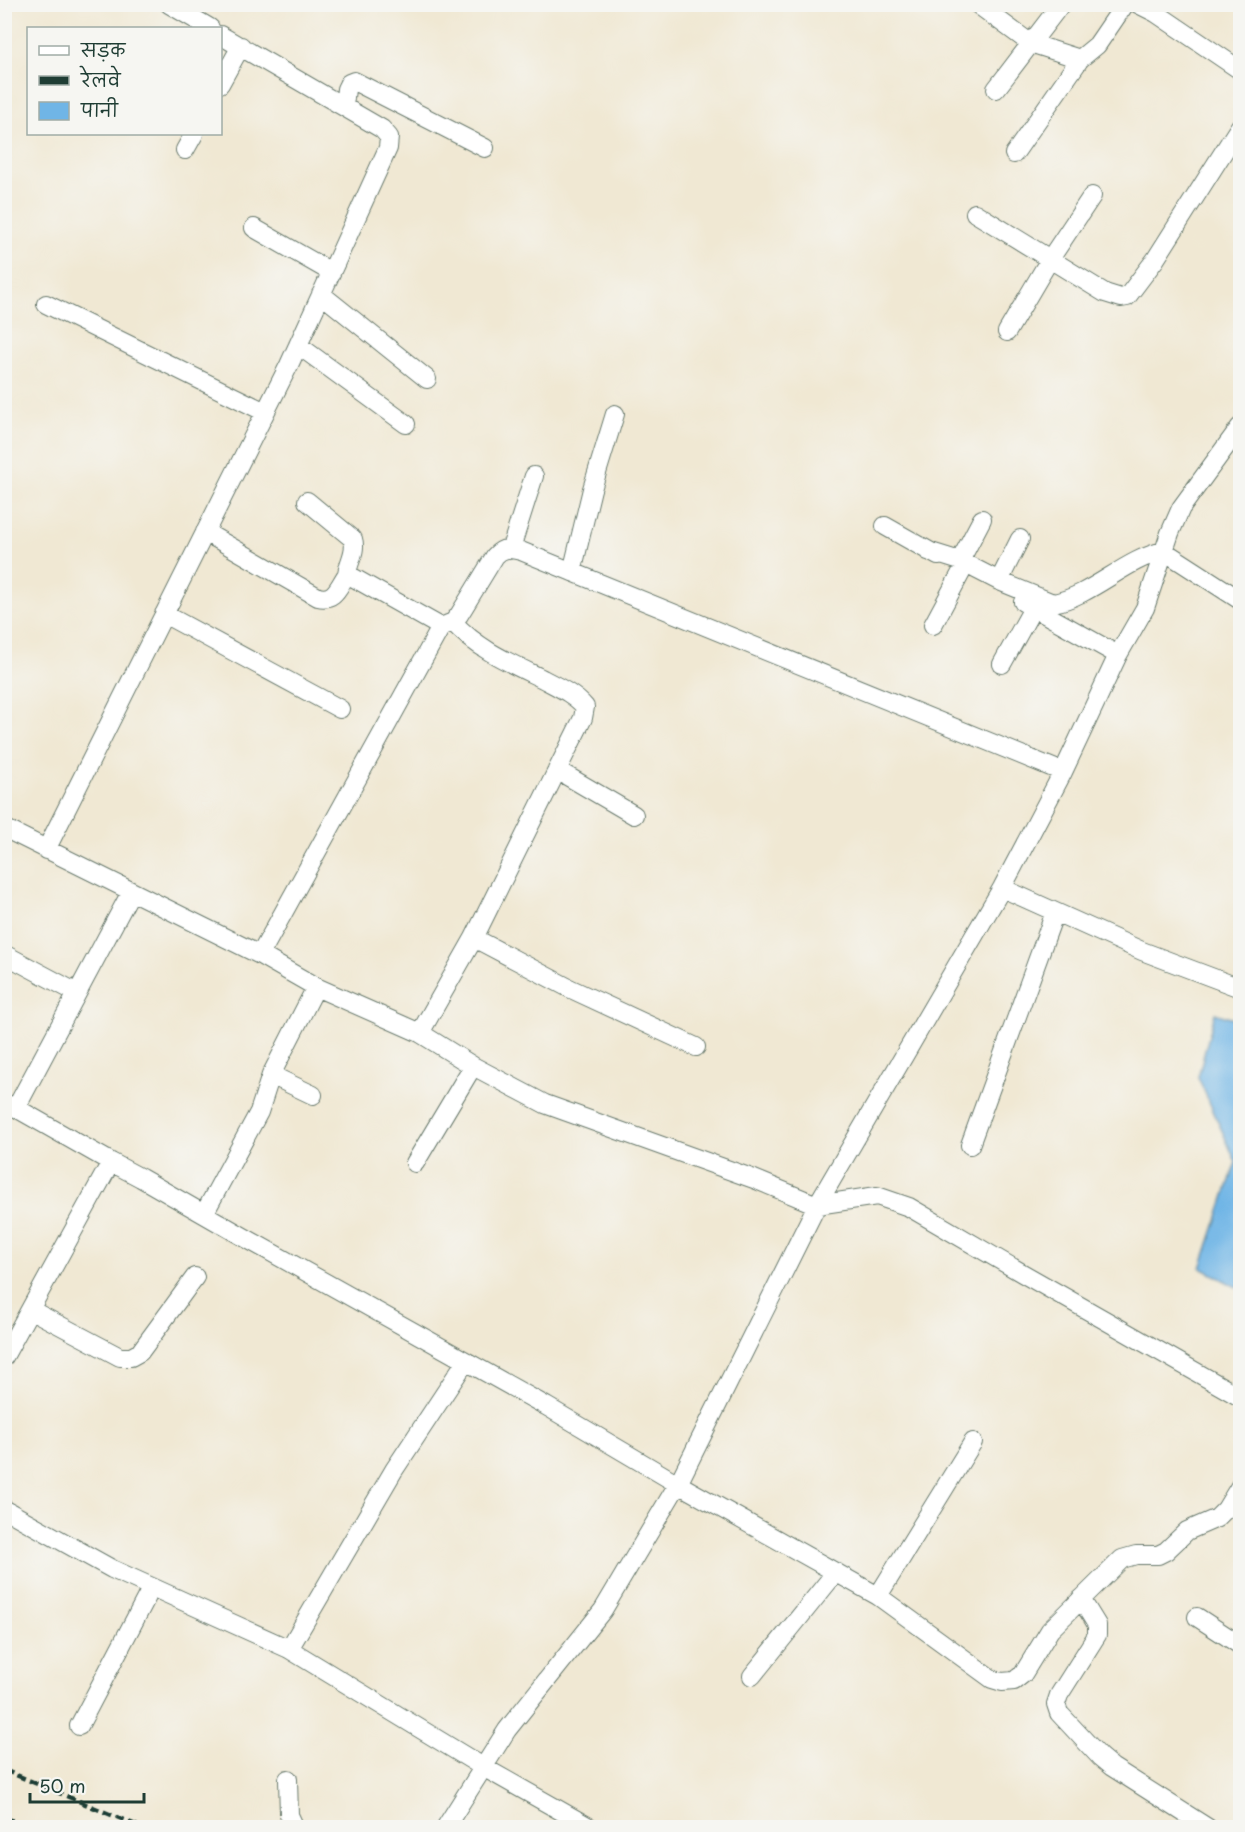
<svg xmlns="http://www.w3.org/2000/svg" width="1245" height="1832" viewBox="0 0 1245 1832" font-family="'Playpen Sans','Playpen Sans Deva',sans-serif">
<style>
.water{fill:#70b5e6;stroke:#48798d;stroke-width:1.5}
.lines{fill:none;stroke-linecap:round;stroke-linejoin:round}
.minor-casing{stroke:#68796c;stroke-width:20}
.minor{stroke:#fff;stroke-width:18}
.rail{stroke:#1f3d34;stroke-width:4.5;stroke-dasharray:9 4.5;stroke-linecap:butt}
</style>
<rect width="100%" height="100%" fill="#f6f6f2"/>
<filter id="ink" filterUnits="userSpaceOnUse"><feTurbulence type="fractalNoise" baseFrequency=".0167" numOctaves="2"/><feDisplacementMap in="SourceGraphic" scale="12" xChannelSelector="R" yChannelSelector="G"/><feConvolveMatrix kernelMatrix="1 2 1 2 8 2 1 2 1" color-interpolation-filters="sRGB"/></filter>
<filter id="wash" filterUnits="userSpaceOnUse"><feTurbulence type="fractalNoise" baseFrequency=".008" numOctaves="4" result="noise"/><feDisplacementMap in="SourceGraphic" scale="24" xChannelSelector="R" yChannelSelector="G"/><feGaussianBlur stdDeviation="1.35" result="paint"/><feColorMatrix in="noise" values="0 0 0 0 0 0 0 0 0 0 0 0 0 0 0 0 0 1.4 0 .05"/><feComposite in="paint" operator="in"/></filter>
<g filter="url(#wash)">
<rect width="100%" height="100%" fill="#f0e8d3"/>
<path class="water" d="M1215,1013L1240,1021V1289L1201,1268L1236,1162L1198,1077Z"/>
</g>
<g filter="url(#ink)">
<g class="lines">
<defs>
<path id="minor" d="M169,4L210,28
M977,4L1030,43L1080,59L1097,45L1125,4
M1138,4L1156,13L1240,70
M220,84L241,46
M996,89L1061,4
M344,106L346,89L349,83L354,81L485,148
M185,150L194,134
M1014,154L1080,59
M975,213L1105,293L1121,298L1127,297L1155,260L1240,126
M254,228L331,272
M321,294L427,379
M46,304L265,412
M1007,332L1050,259L1092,196
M298,345L406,424
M307,501L353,539C357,552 348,562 347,574L441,627
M885,526L938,556
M205,532L318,597C335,601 338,587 347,574
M511,548L534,476
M928,551L960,561L999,581L1053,603C1092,596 1125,559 1164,551L1240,600
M960,561L982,519
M572,572L592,489L615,414
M999,581L1020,539
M1023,602L1118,655
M164,614L340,709
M933,625L963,569
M1002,664L1033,608
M557,770L634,815
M4,828L260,955L316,987L420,1033L473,1066L545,1104L754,1179L817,1205L877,1196L909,1207L1022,1273L1240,1397
M46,850L289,365L388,148L389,137L382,129L220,35
M1002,888L1142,951L1240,988
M474,938L569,988L696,1047
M4,954L77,993
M260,955L441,627L453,622L459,615L495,556C503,547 510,548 521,551L1063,772
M420,1033L474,938L583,718L585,707C574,694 558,687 543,679C510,663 477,649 453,622
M271,1075L313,1095
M4,1103L16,1108L111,1162L141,1178L242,1236L546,1406L678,1484L878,1596L992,1679L1002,1682L1014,1681L1023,1674L1050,1630L1122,1559L1136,1555H1158L1166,1551L1187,1531L1217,1518L1226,1509L1240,1486
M16,1108L131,892
M970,1145L1055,912
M415,1163L473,1066
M204,1214L259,1112L271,1075L316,987
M31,1310L120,1357H131L140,1352L195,1277
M4,1357L111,1162
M4,1509L112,1569L289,1649L483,1767L591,1828
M878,1596L973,1442
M1081,1599L1097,1625V1635L1059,1695L1056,1704L1059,1713L1100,1757L1112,1767L1208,1828
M1197,1617L1240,1645
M289,1649L394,1470L466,1361
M752,1676L836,1572
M79,1726L152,1587
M288,1779L289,1815L295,1828
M445,1828L507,1730L603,1610L678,1484L817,1205L1002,888L1063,772L1118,655L1145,608L1170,533L1181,508L1240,427"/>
</defs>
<use href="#minor" class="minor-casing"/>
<use href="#minor" class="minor"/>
<path class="rail" d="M4,1770L143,1828
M4,1817L29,1828"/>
</g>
</g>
<rect width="1245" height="1832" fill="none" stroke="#f6f6f2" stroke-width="24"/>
<rect x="27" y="27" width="195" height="108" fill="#f6f6f2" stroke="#a0aca6" stroke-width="1.5"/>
<rect x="39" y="46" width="30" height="9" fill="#ffffff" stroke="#a0aca6" stroke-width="1.5"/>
<text x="81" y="57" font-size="18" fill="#1f3d34">सड़क</text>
<rect x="39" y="76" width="30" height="9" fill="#1f3d34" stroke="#a0aca6" stroke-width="1.5"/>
<text x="81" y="87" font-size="18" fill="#1f3d34">रेलवे</text>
<rect x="39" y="102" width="30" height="18" fill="#70b5e6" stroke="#a0aca6" stroke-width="1.5"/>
<text x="81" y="117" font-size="18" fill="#1f3d34">पानी</text>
<path d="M30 1793v9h114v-9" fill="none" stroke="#1f3d34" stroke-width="3"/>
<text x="39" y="1793" font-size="18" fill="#1f3d34" stroke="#f6f6f2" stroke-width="4.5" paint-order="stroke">50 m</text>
</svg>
